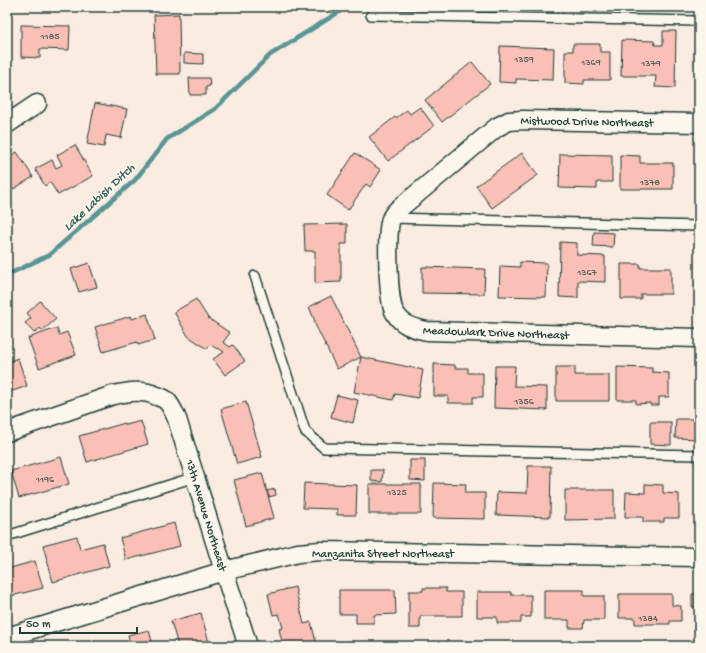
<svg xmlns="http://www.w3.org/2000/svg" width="706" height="653" viewBox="0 0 706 653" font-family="'Gochi Hand',sans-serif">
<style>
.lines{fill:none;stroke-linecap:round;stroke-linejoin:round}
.stream{stroke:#589595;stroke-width:4.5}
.building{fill:#fabfb6;stroke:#1f3d34}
.lane-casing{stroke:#1f3d34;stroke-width:12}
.street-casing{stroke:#1f3d34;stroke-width:21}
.lane{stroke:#fbf7ec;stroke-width:9}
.street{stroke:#fbf7ec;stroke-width:18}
.labels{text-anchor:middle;stroke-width:3.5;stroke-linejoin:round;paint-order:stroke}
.number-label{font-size:10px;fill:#565e54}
.street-label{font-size:12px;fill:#1f3d34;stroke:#fbf7ec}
.water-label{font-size:13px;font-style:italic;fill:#325a54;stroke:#fbf7ec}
</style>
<rect width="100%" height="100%" fill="#fbece1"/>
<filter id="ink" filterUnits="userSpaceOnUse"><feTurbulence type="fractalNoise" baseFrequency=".025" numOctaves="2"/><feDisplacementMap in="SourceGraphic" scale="8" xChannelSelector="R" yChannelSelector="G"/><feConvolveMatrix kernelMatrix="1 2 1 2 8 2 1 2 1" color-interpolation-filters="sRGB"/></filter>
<g filter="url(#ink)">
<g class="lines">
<path class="stream" d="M7,275L49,255L135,180L167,139L215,109L270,55L347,7"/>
</g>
<path class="building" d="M179,14L180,74H156L154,15Z
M21,25L70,26L69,50L40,49V58L21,57Z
M663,31H676L675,88L655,87L656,76H621L622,40L654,41L655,45H663Z
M573,44H600V52H610V80H584V84L565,83V51H573Z
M500,46L554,48L553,80L516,79V83L499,82Z
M696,50H699V72H696Z
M184,53L203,54V64L184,63Z
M472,62L490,84L442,122L425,100Z
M189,78H209L210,86L206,87V95H190Z
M95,103L127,109L121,138L106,135L104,147L87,144Z
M420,107L434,126L388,161L369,137L395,117L396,118L407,110L410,114Z
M75,145L93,176L58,195L50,182L45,186L35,169L52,160L56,168L62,165L57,155Z
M17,152L33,177L7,193V158Z
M355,153L381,170L370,187L366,184L348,210L327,195Z
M522,153L538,175L492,208L476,186Z
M560,154L612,155V182H597V189L559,188Z
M620,155L640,156V163H673V189H620Z
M347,224V244H341V282L315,283V251H305L304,225Z
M594,232L614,233L613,247L593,246Z
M699,240V300H697Z
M560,242L577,243V255L605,256V282L578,281V298L559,297Z
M520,262L547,263L546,297L499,296L500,266L520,267Z
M89,263L97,287L79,292L71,269Z
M621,264H640V268H671V294H641V299H621Z
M422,267L485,269L484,294L422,293Z
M331,296L361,357L337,369L314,322L315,321L309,307Z
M196,299L208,318L230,333L223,342L230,347L233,345L245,361L225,375L213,359L224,352L218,348L217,349L211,345L207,349L188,336L174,312Z
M40,301L56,319L42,331L40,328L34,333L25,323L31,318L27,313Z
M147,314L155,340L138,345L137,342L103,352L95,327L131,316L132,319Z
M57,328L59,335L67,332L76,355L39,368L28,338Z
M361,357L423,370L418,398L395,394L393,400L354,392Z
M18,358L27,386L7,393V362Z
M434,364L455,365V368H468V373H483V397H473V403H448V396H434Z
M495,366H515L514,386L547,387V410L494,408Z
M556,367H575V375H609V401H556Z
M617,367L652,368V372L669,373V397H659V405H650V403L636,404V400H617Z
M337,395L358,400L353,423L331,417Z
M246,402L262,457L237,464L221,409Z
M676,419H699V439L675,438Z
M141,421L148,444L87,462L79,436L125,423L126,425Z
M650,422H671V445L650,444Z
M61,457L69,484L19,498L11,471Z
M410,460H425V481L410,480Z
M528,466H551L550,517L496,515L497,492L527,493Z
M371,470H383L382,482L371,481Z
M262,473L274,518L246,526L234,480Z
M304,483L357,485L356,515H337V509L303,508Z
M434,483L466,484L465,493H485V519L433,518Z
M369,484H421V514H369Z
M645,484L663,485V493L679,494V518H664V522H643V517H625L626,492L645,493Z
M275,489L276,495L269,497L267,491Z
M565,490H614V519L565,520Z
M174,523L180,546L126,560L120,538Z
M77,536L80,549L103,543L109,566L53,582L43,545Z
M35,561L43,588L7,597V569Z
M295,587L304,624L311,622L317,646H283L279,629L283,628L279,614L273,615L268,594Z
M423,588H446V592H462V616H420V628H409V591H423Z
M339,590H395L396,614L374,615V623H356V614H339Z
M544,590H584V596H604V620H584L583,628H569V620H544Z
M477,592H511V595H531V617H521V623H497V617H477Z
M619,594H672V605L681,606V621H670V624H635V618H619Z
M692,594H699V607H692Z
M201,613L210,646H178L171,621Z
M149,630L153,646H131L128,635Z"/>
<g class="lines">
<defs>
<path id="lane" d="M371,15L699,21
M391,218L699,226
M255,276L305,431L324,448L699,455
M7,536L195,477"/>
<path id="street" d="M699,123L522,120L509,121L497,127L401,207C397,210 393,214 391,219C386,230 388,300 394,311C401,325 412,328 427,331L699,338
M7,124L37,104
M7,432L113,395C128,392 142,389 157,396C160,397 163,398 166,400C171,405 174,412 177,419L224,571L248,646
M7,637L224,571L298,553L320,551L699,557"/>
</defs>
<use href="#lane" class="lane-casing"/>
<use href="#street" class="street-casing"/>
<use href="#lane" class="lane"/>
<use href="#street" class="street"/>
</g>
</g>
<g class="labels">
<g class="number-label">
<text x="50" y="39">1185</text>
<text x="524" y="62">1359</text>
<text x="591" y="65">1369</text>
<text x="651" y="66">1379</text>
<text x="650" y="185">1378</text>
<text x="587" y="275">1367</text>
<text x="524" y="404">1356</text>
<text x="45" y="482">1196</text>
<text x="397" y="495">1325</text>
<text x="648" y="621">1384</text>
</g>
<g class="street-label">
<text transform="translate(587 121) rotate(1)" y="4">Mistwood Drive Northeast</text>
<text transform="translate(496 332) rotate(2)" y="4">Meadowlark Drive Northeast</text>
<text transform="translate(207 515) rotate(73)" y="4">13th Avenue Northeast</text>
<text x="383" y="557">Manzanita Street Northeast</text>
</g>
<g class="water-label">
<text transform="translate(98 196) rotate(-43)" y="5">Lake Labish Ditch</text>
</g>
</g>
<rect width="706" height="653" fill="none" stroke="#fbf7ec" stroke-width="24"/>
<rect x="12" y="12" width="682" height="629" fill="none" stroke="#1f3d34" stroke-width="1.5" filter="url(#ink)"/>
<path d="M20 627v6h117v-6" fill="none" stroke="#1f3d34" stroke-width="2"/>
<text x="26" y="627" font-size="12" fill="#1f3d34" stroke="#fbf7ec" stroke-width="3" paint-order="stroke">50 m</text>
</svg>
